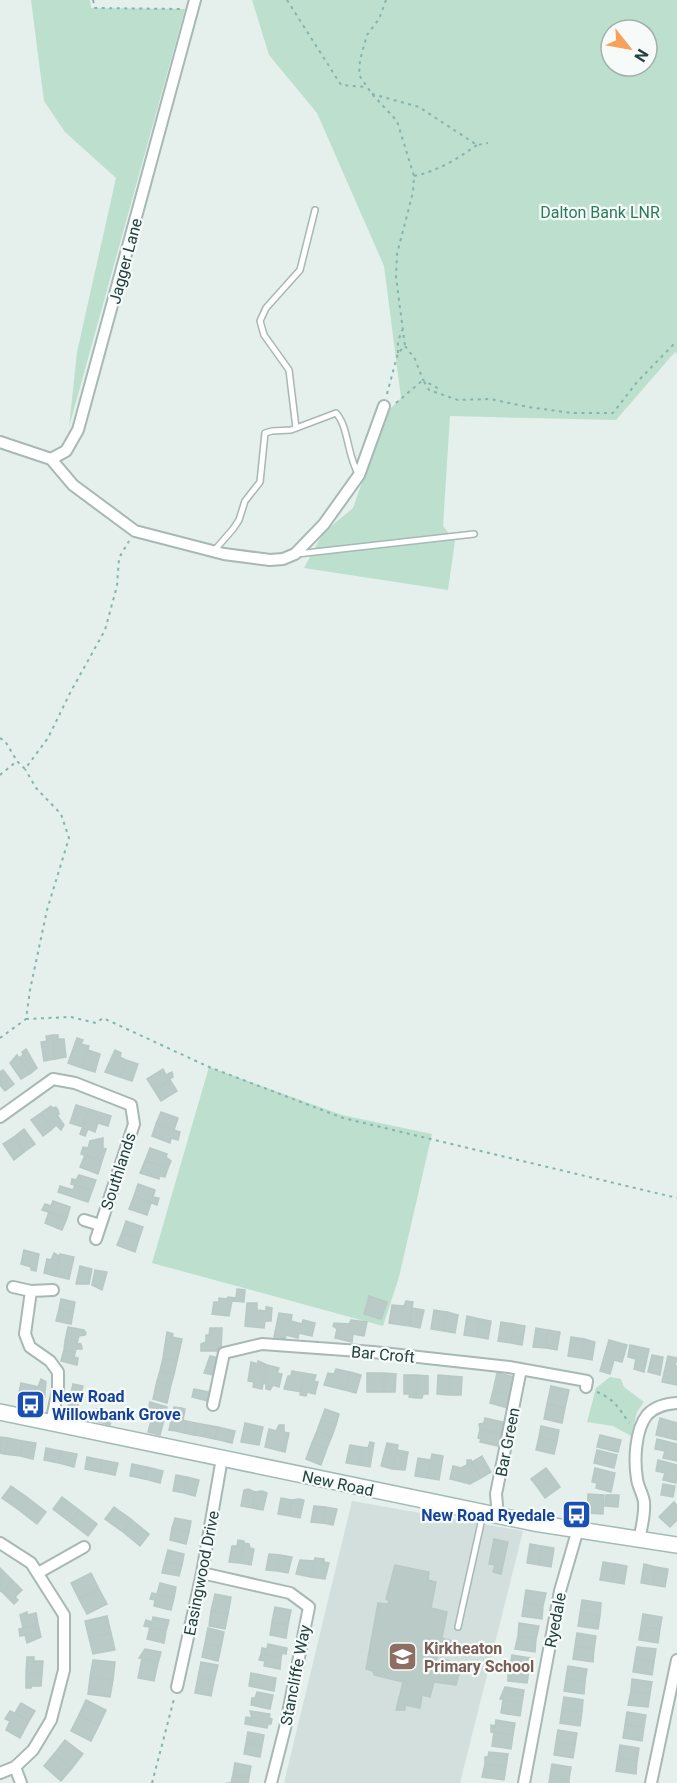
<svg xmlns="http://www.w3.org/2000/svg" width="677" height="1783" viewBox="0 0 677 1783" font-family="Roboto,sans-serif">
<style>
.built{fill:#d3dfdc}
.green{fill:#bde0ce;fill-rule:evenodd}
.building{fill:#bacac6;stroke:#b7c9c5;stroke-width:1.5}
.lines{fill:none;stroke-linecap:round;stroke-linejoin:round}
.lane-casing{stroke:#a7b8b5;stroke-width:8}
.street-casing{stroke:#a7b8b5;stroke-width:14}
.secondary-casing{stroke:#a3bbb8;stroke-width:18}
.path{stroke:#84b4af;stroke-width:2;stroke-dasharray:3 4.5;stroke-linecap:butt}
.lane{stroke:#fff;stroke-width:5}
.street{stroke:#fff;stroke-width:10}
.secondary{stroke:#fff;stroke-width:15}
.labels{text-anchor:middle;stroke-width:4.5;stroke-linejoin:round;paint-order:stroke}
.park-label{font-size:16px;fill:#2a7b5a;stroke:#f6fbf9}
.street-label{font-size:16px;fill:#234240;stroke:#f6fbf9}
.transit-label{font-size:16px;font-weight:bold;fill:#164399;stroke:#f6fbf9;text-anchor:start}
.education-label{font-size:16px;font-weight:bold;fill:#785e54;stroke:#f6fbf9;text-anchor:start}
</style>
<rect width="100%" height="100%" fill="#e5efec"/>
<path class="built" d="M352,1501L523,1531L460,1783H284Z"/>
<path class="green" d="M31,0H90L91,8L185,9L69,427L77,352L116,178L65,132L44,101Z
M252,0H677V354L675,352L616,420L450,416L443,526L455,541L448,590L304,568L323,533L353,508L386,413L401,398L384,266L317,113L269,55ZM611,30H647V66H611Z
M209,1067L342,1115L432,1134L399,1277L383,1326L152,1263Z
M610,1377L621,1379L624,1387L644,1402L637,1412L631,1436L613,1426L587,1422L596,1388Z"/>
<path class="building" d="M52,1035H58V1039H64L66,1057L55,1059Z
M52,1035L55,1059L44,1061L41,1042L47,1041L46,1036Z
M77,1038L83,1040L81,1044L89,1046L82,1068L68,1063Z
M26,1049L37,1068L31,1073L19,1058L23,1055L22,1052Z
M88,1050L100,1054L95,1072L82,1068Z
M115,1050L121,1053L120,1057L126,1060L120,1077L105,1072Z
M17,1055L31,1073L21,1079L10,1063Z
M126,1060L138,1064L132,1081L120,1077Z
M163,1069L166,1075L172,1072L173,1077L154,1090L147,1079Z
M3,1070L14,1084L5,1091L0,1085V1072Z
M170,1080L177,1091L161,1101L154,1090Z
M76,1105L89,1109L83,1127L70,1123Z
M51,1106L52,1108L56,1107L58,1110L59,1114L57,1115L64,1125L61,1130L56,1125L52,1129L41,1113Z
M89,1109L111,1116L108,1126L98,1123L95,1132L88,1129L85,1136L80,1134Z
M161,1112L178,1118L174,1130L156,1124Z
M41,1113L52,1129L43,1136L31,1120Z
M156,1124L180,1132L178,1140L171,1138L170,1143L152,1136Z
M24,1129L35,1144L24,1152L14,1137Z
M14,1137L24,1152L14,1160L3,1144Z
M103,1138V1148L106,1149L102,1161L81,1154L83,1147L88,1148L90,1141Z
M150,1148L167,1154L166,1157L171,1161L168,1168L145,1161Z
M85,1155L102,1161L98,1174L80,1167Z
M145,1161L168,1168L165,1177L159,1176V1179L140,1173Z
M79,1175L96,1180L92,1191L71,1184L72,1179L76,1180Z
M138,1184L155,1190L153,1197L159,1198L157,1205L134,1196Z
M75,1185L92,1191L88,1202L58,1192L60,1186L73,1190Z
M134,1196L151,1203L147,1215L129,1209Z
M53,1201L70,1207L67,1218L42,1210L45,1204L51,1206Z
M49,1212L67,1218L62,1230L45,1223Z
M126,1221L143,1227L139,1239L122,1233Z
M122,1233L139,1239L135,1252L117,1245Z
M24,1250L39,1254L36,1271L31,1270V1267L21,1264Z
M54,1253L59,1256V1261L55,1276L44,1273L47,1259L51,1260Z
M60,1254L74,1257L69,1279L55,1276Z
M80,1266L92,1269L89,1284H76Z
M95,1270L107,1272L102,1290L92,1285Z
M237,1289L245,1290L244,1302L232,1301L229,1316L212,1314L214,1302H219V1298L226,1299L228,1297L236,1298Z
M369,1296L387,1302L381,1319L364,1314Z
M61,1299L75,1302L73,1313L59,1309Z
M406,1301L413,1302L409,1326L389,1323L392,1305L404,1306Z
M247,1303H257V1310L266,1311V1307L272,1308L271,1321H265L264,1328L245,1326Z
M412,1308L424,1310L420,1328L409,1326Z
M59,1309L73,1313L71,1324L56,1321Z
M434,1310L447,1312L443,1331L431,1329Z
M447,1312L458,1315L455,1333L443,1331Z
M279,1313L292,1315L291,1321L302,1324L303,1320L315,1323L312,1336L299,1333L298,1338L286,1335L285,1339L274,1337Z
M467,1316L480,1319L477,1337L464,1335Z
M480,1319L491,1321L488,1339L477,1337Z
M351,1320L367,1322L364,1336L353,1334L352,1342L335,1338L337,1329L333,1326L334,1323L349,1324Z
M501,1322L514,1324L511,1343L498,1341Z
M514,1324L525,1326L522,1345L511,1343Z
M68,1327L84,1330L86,1333L85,1335L79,1336L77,1343L65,1341Z
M210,1328H222L221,1351H201V1344L206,1342V1335H209Z
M536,1328L548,1330L546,1348L533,1347Z
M548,1330L560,1332L557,1350L546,1348Z
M167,1332L173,1334L172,1337L182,1339L177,1361L163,1358Z
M571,1337L584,1339L581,1358L568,1356Z
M584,1339L595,1342L592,1360L581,1358Z
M609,1340L627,1345L622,1362L614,1360L610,1374L600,1371Z
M65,1341L81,1344L82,1349H76L75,1353L64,1350Z
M630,1345L649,1349L644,1372L634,1369L636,1359L628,1357Z
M64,1350L75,1353L74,1357L78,1358L77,1365L61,1361Z
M652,1355L663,1357L660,1375L648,1372Z
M210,1356L220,1358L218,1376L204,1373Z
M668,1356L677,1358L675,1365L677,1366V1385L662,1382Z
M163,1358L177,1361L174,1374L160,1371Z
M258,1361L267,1365L262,1389L253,1387L254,1382L248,1381L251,1362L258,1364Z
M267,1365L279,1368L277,1373L282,1374L279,1387L273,1385L270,1390L266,1389V1384L263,1383Z
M336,1369L350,1372L345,1390L324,1385L328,1373L334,1374Z
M160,1371L174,1374L171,1385L157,1381Z
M292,1371L304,1373L301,1392L284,1389L288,1376H291Z
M350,1372L361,1375L356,1393L345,1390Z
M304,1373L316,1375L314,1381L318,1382L315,1394L307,1392L306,1396L300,1395Z
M367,1373H384V1392H367Z
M384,1373L396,1374L395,1392H384Z
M497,1373L515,1377L511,1395L493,1391Z
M404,1375H417L416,1398L409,1397L410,1394H404Z
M417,1375L428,1376V1394H423L422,1398H416Z
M438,1375L450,1376L449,1395L437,1394Z
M450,1376L462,1377L461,1395H449Z
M41,1379L46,1382L44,1402L33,1400L35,1386L38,1387Z
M157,1381L171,1385L167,1403L153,1399Z
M21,1383L35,1386L33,1400L18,1398Z
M73,1384L83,1386L77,1409L68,1407Z
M551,1386L569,1390L565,1408L547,1404Z
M194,1389L214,1393L212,1402L192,1397Z
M493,1391L511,1395L508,1408L490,1403Z
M150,1402L167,1407L164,1420L147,1416Z
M547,1404L565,1408L562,1423L544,1419Z
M174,1407L181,1408L176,1431L169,1430Z
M181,1408L185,1409L183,1420L186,1421L184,1433L176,1431Z
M97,1409L113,1413L110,1425L95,1421Z
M325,1409L339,1414L336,1425L321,1420Z
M152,1417L164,1420L160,1435L148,1432Z
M485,1418L503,1422L501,1434L480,1429L479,1424L484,1423Z
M660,1418L677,1423V1440L656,1435Z
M321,1420L336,1425L332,1436L317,1431Z
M186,1421L196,1423L194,1435L184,1433Z
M196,1423L207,1425L205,1437L194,1435Z
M245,1423L263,1427L259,1445L241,1442Z
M207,1425L218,1427L215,1439L205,1437Z
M279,1425H284V1432L289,1433L285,1452L265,1447L269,1429L276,1431Z
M541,1426L559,1430L557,1441L539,1437Z
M218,1427L235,1431L232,1443L215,1439Z
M480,1429L501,1434L498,1446L480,1442L481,1439L478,1438Z
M317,1431L332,1436L327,1448L312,1443Z
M600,1435L621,1440L618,1452L597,1447Z
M0,1437L8,1438L5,1454L0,1453Z
M539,1437L557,1441L554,1454L536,1450Z
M8,1438L23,1441L20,1456L5,1454Z
M657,1439L677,1444V1461L663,1458L665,1451L655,1449Z
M23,1441L36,1443L33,1459L20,1456Z
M370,1442L374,1443L370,1467L359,1465L362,1447L368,1448Z
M312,1443L327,1448L321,1465L306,1459Z
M387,1443L398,1445L393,1469L381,1466Z
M350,1445L362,1447L359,1465L346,1463Z
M46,1448L61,1451L59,1463L44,1460Z
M397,1450L408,1452L405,1470L393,1469Z
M597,1450L617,1455L614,1468L594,1463Z
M61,1451L77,1454L74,1467L59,1463Z
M432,1454L443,1456L439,1480L427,1478Z
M482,1456L491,1472L481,1478L472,1462Z
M87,1457L102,1460L100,1472L85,1469Z
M418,1458L431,1460L427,1478L415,1476Z
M102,1460L118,1463L115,1475L100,1472Z
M467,1460H471L481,1478L470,1484L450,1479L453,1466L461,1468L467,1465Z
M658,1460L677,1465L676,1483L663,1480L665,1473L656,1471Z
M132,1464L147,1467L145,1479L130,1476Z
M147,1467L163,1471L160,1483L145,1479Z
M546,1468L553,1477L538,1488L531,1479Z
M595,1468L615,1473L611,1492L596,1488L597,1483L592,1482Z
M176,1475L187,1477L184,1493L173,1491Z
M187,1477L199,1480L195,1496L184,1493Z
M553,1477L560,1487L545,1498L538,1488Z
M663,1484L675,1486L673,1497L661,1495Z
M11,1486L28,1498L19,1510L2,1498Z
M248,1489L255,1492L252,1508L241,1506L244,1490Z
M262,1491L267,1493L263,1510L252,1508L255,1492Z
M588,1494L604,1495L603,1514L587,1513Z
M606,1495H619L618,1507L605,1506Z
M62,1497L79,1510L70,1522L53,1509Z
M28,1498L46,1512L37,1524L19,1510Z
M281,1498L292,1500L289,1516L278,1514Z
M299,1499L304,1500L300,1518L289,1516L292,1500Z
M674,1502L677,1506V1520L670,1527L659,1517Z
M314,1506L325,1507L322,1523L311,1522Z
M114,1507L132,1520L123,1532L105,1519Z
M325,1507L337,1509L333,1525L322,1523Z
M79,1510L97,1524L88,1536L70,1522Z
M175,1518L191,1521L189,1532L172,1528Z
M132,1520L149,1534L140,1546L123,1532Z
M172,1528L189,1532L186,1544L170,1540Z
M494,1539L508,1542L501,1574L493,1572L495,1565L489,1564Z
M238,1540L244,1541L240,1563L229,1562L232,1546H237Z
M244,1543L249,1544L250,1548L254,1549L251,1565L240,1563Z
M530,1544L542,1546L539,1565L527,1563Z
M542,1546L554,1548L551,1567L539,1565Z
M168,1550L184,1554L182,1565L165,1561Z
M269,1554L280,1555L277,1571L266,1570Z
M280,1555L292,1557L288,1573L277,1571Z
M315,1558L324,1559V1562L329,1563L325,1579L311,1577Z
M300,1560L314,1561L311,1577L296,1574Z
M165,1561L182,1565L179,1576L162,1573Z
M603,1562L616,1564L612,1582L600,1580Z
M616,1564L627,1566L624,1584L612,1582Z
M644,1564L656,1567L653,1585L641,1583Z
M395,1565L429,1572L428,1580L436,1582L431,1608L447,1612L442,1638L452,1641L449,1650L438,1649L436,1662L439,1663L441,1658L454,1663L456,1665L455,1673L459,1674L456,1685L434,1682L430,1697L422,1695L420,1708L405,1705V1710H396L403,1682L374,1675L373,1671L366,1669L378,1603L388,1604L389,1601L386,1599Z
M656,1567L668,1569L665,1587L653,1585Z
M0,1568L13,1581L2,1592L0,1591Z
M91,1573L99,1589L79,1599L71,1583Z
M13,1581L22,1590L15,1597L18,1600L14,1604L2,1592Z
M160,1583L176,1587L174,1598L157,1594Z
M99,1589L107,1604L87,1614L79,1599Z
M526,1590L546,1593L543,1606L524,1603Z
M152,1593L174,1598L171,1610L154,1606L155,1600L150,1599Z
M215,1594L231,1597L228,1614L211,1611Z
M582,1600L601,1603L600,1616L580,1613Z
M524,1603L543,1606L542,1619L522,1616Z
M275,1607L291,1610L288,1625L272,1622Z
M211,1611L228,1614L225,1629L209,1626Z
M27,1612V1615L36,1613L38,1624L23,1628L20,1615Z
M580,1613L600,1616L598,1629L578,1626Z
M643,1614L662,1617L660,1629L641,1627Z
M107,1616L111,1633L89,1638L85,1621Z
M153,1617L169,1620L166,1631L144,1626L146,1620L152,1622Z
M272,1622L288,1625L286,1638L270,1635Z
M519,1623L539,1626L536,1639L518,1636Z
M38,1624L41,1637L27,1643L25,1635L20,1636L19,1629Z
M150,1627L166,1631L164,1643L147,1639Z
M641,1627L660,1629L658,1643L639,1640Z
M208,1628L224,1632L221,1647L205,1643Z
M111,1633L115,1650L93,1654L89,1638Z
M577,1633L596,1636L594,1649L575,1646Z
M518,1636L536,1639L535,1652L515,1649Z
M205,1643L221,1647L218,1661L202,1657Z
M268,1644L287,1648L286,1654L282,1653L281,1658L261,1654L262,1648L267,1649Z
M575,1646L594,1649L593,1662L573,1659Z
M637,1647L656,1649L654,1662L635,1659Z
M145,1649L161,1652L158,1663L139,1658Z
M261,1654L281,1658L280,1669L264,1666L265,1661L259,1660Z
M512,1655L531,1658L529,1670L510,1667Z
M27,1657H34V1661H43L42,1674L26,1673Z
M142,1659L158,1663L154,1681L138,1678Z
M635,1659L654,1662L652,1675L633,1672Z
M93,1660L115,1662L113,1680L90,1677Z
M201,1662L218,1665L214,1681L198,1677Z
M568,1666L587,1669L585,1681L566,1678Z
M507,1667L529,1670L527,1683L508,1681V1674L504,1671Z
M26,1673L42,1674L41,1686H32L31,1688H26Z
M251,1673L276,1678L274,1691L249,1686Z
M90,1677L113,1680L110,1697L88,1694Z
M198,1677L214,1681L211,1696L195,1693Z
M566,1678L585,1681L584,1694L564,1691Z
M632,1679L652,1682L650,1694L631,1691Z
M505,1687L524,1690L522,1703L500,1699Z
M631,1691L650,1694L648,1707L628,1705Z
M257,1692L273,1695L270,1709L251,1705L252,1698H255Z
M564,1697L583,1700L582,1712L562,1709Z
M86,1700L106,1710L99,1725L79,1715Z
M503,1700L522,1703L520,1716L501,1713Z
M21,1703L35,1711L29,1721L15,1713Z
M562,1709L582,1712L580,1726L560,1723Z
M10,1711L29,1721L20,1738L6,1730L10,1721L5,1719Z
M250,1711L270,1714L269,1718L272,1719L271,1724H268L267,1728L245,1724L246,1717L252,1718Z
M627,1712L646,1715L644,1727L625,1725Z
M79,1715L99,1725L91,1741L71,1731Z
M496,1720L515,1723L513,1735L491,1732V1725L495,1726Z
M625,1725L644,1727L642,1741L623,1738Z
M558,1730L577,1733L575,1745L556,1742Z
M248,1732L264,1735L262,1746L246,1743Z
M494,1732L513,1735L511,1749L492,1746Z
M65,1740L83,1754L72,1768L54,1754Z
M556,1742L575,1745L573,1758L554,1755Z
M246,1743L262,1746L260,1757L244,1754Z
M620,1745L639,1748L637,1761L618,1758Z
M489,1752L508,1754L506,1767L485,1764V1757H488Z
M54,1754L72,1768L61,1781L44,1766Z
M618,1758L637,1761L636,1774L616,1771Z
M235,1763L251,1766L249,1777L233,1774Z
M485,1764L506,1767L504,1780L482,1777Z
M552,1764L571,1767L569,1779L550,1776Z
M233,1774L249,1777L248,1783H226H231Z
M550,1776L569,1779V1783H549Z"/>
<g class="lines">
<defs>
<path id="lane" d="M296,428L289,370L264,335L260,321L266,308L300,270L315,210
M213,552L233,529L239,520L245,501L260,482L265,433L272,431L291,430L336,413C349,427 347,457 359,475
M297,554L474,534
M458,1627L483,1514"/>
<path id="street" d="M0,442L51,459L66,451L78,430L195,0
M51,459L73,485L135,531L224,554L270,560L283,559L295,554L324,524L359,475L384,406
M0,1117L53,1079L75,1083L131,1105L134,1124L96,1239
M84,1220L100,1225
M13,1287L31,1291L53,1290
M31,1291L25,1334L30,1347L50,1361L58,1372V1390L51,1423
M213,1405L224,1353L262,1344L373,1352L509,1367L587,1381L586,1387
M498,1516L496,1494L521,1369
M639,1539C642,1527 645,1514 644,1502C643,1494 638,1487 637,1479C634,1461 635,1430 647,1415C655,1406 666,1404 677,1403
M0,1543L31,1563L64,1615V1670L51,1720L33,1750L15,1767L0,1773
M38,1573L84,1547
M202,1573L290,1593L309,1607L285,1728L271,1783
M177,1687L202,1573L222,1458
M15,1767L21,1783
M524,1783L560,1591L578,1529
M651,1783L677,1660"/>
<path id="secondary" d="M0,1412L534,1523L677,1545"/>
</defs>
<use href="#lane" class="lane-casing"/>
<use href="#street" class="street-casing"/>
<use href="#secondary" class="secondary-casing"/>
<path class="path" d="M93,0L95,8L180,9
M287,0L341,85L366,87
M386,0L379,19L367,35L360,60L359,75L372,94L397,121L414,176L413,192L397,254L396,277L405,346
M372,94L419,107L477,145L488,143
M414,176C438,171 457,159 477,145
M398,353V342L402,330
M387,394L398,353L405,346L415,359L423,380L441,390
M396,403L423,380L429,390L458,400L490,399L528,407L572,413H613L637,382L673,345L677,347
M0,738L5,741L17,761
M0,775L17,761L25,769L48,738L70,693L105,630L117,586L119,558L129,541
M26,1019L71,1017L96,1023L103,1018L209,1067L343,1118L677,1198
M0,1038L26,1019L30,990L47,910L69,838L61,814L36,788L25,769
M597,1392C614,1399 619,1408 629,1423
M152,1783L174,1699"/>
<use href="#lane" class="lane"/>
<use href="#street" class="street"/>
<use href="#secondary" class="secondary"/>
</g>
<defs>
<symbol id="bus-square" viewBox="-11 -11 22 22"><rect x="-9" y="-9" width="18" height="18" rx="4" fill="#1a4fb4" stroke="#f6fbf9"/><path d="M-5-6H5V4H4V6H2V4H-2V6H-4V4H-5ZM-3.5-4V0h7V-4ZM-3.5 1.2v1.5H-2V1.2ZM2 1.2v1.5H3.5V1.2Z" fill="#fff"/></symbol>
<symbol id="school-square" viewBox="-11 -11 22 22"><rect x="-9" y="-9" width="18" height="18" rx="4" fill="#8d6e63" stroke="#f6fbf9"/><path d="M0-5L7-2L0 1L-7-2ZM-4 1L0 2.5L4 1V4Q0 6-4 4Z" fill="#fff"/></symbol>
</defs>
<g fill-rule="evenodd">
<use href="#bus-square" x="14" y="1388" width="33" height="33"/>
<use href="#bus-square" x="560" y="1498" width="33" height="33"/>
<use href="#school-square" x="386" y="1640" width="33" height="33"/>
</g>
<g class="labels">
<g class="park-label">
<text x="600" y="218">Dalton Bank LNR</text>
</g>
<g class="street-label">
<text transform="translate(125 261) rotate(-75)" y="6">Jagger Lane</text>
<text transform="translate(118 1171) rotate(-72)" y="6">Southlands</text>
<text transform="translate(383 1354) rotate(5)" y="6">Bar Croft</text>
<text transform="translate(507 1442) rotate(-79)" y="6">Bar Green</text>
<text transform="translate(338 1483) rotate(12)" y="6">New Road</text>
<text transform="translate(201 1573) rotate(-79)" y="6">Easingwood Drive</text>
<text transform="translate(555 1620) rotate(-79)" y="6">Ryedale</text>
<text transform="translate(295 1675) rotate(-79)" y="6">Stancliffe Way</text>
</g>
<g class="transit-label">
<text x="52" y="1402">New Road<tspan x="52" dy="18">Willowbank Grove</tspan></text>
<text x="555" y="1521" text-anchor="end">New Road Ryedale</text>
</g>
<g class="education-label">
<text x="424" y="1654">Kirkheaton<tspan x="424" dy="18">Primary School</tspan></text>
</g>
</g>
<g transform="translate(629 48) rotate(121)"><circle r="28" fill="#f6fbf9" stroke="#a2b1af" stroke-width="1.5"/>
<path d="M0-4.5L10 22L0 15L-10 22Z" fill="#f8a15a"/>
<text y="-9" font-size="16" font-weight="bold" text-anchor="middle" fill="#234240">N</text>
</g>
</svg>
